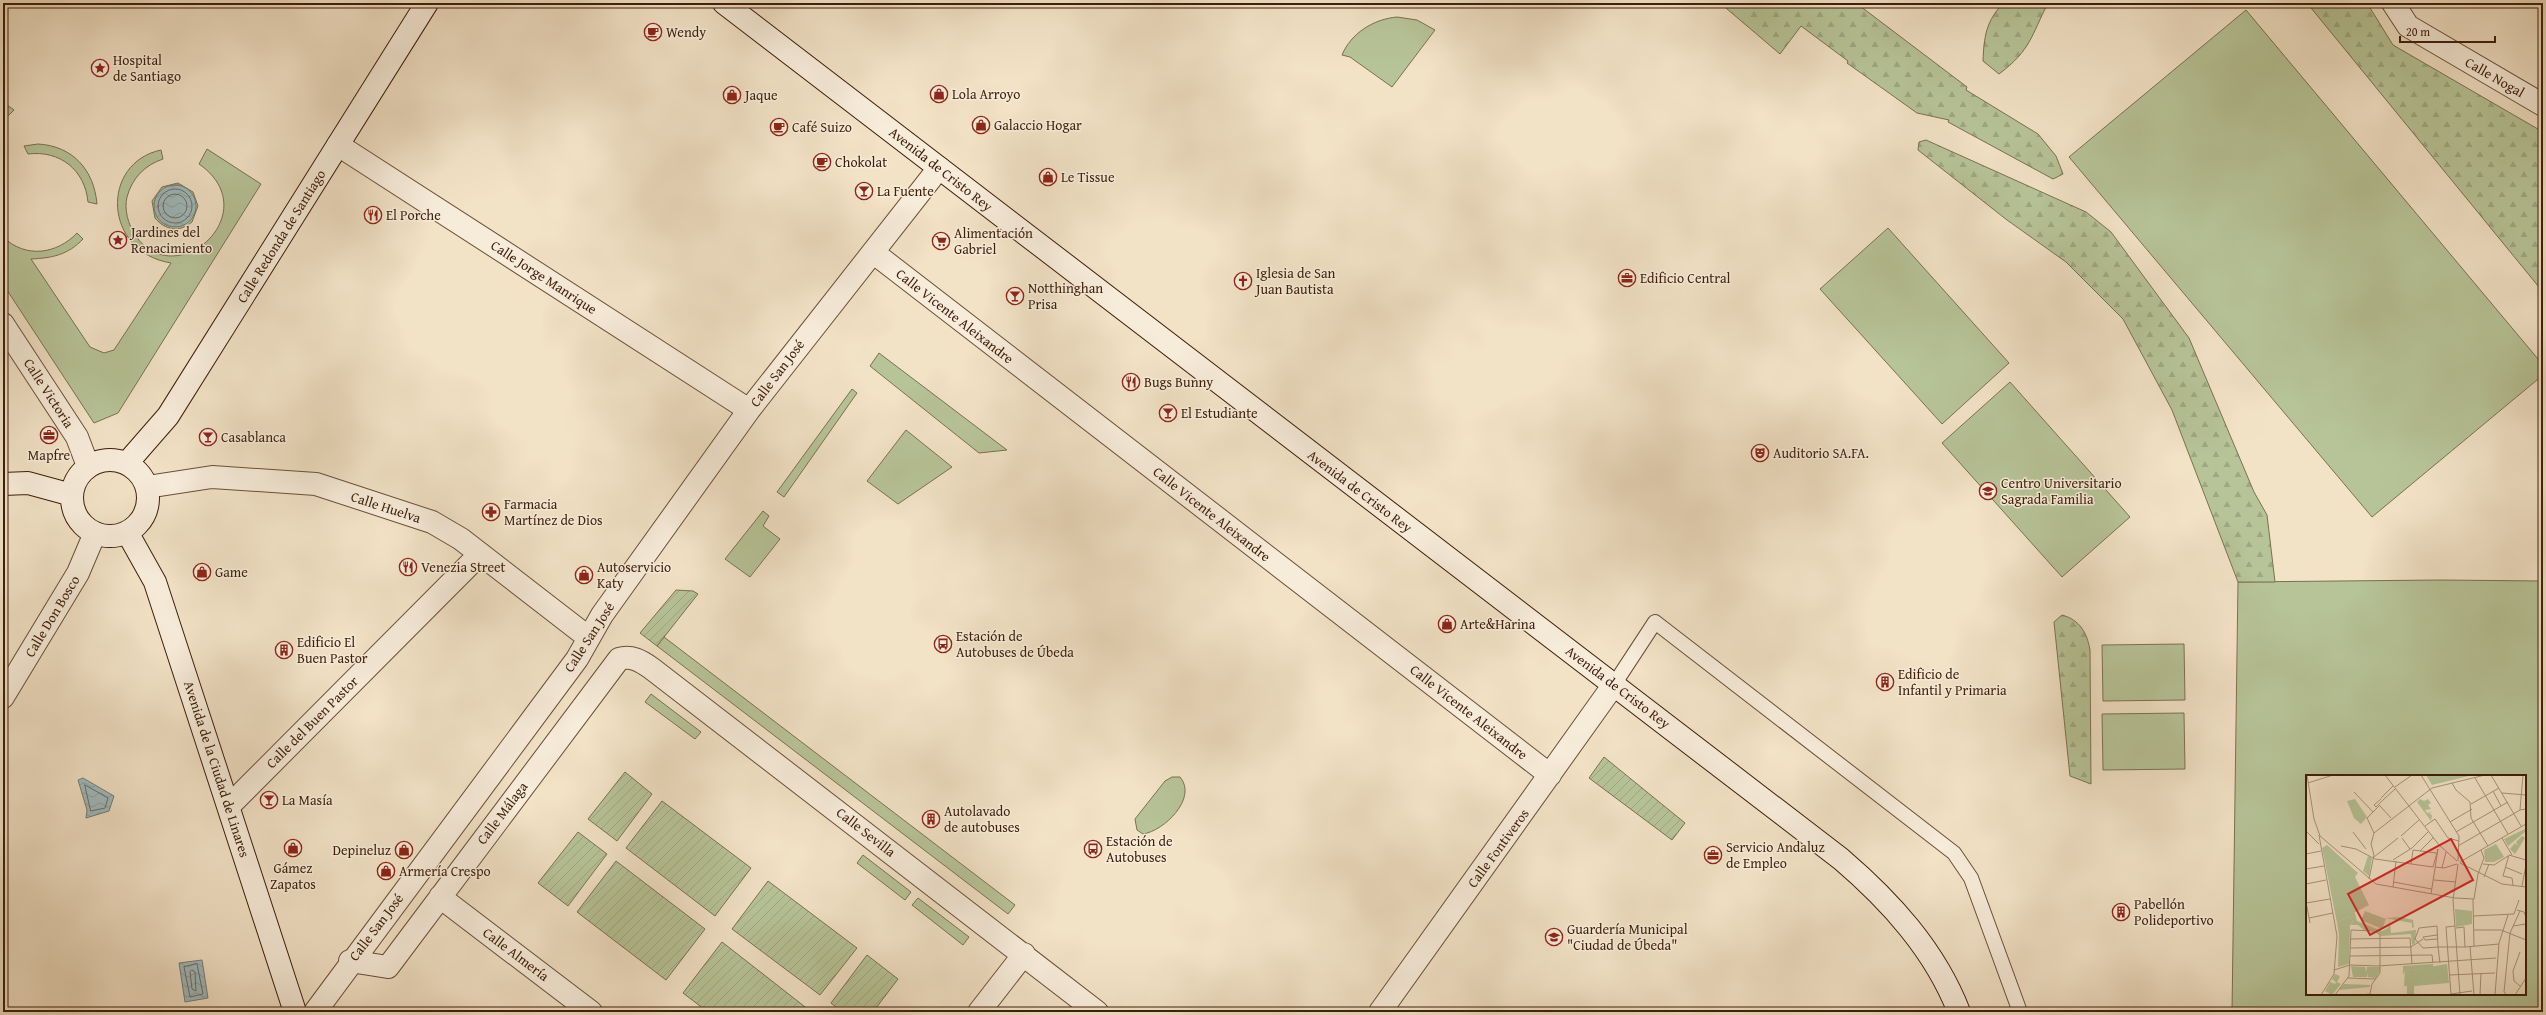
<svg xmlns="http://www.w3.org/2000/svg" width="2546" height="1015" viewBox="0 0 2546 1015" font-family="'Gentium Book Plus',serif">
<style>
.grass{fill:#b7c498;stroke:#7a7150;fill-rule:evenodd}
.forest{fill:url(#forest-firs);stroke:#7a7150}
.garden{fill:url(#garden-furrows);stroke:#7a7150}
.water{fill:url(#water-waves);stroke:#787c76}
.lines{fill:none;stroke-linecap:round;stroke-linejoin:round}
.shore{stroke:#6e6c64;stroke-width:1}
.lane-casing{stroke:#6b4f38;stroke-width:16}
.street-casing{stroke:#6b4f38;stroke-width:24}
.secondary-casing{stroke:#3e1e09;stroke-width:24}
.lane{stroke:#f7ecda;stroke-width:14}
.street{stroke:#f7ecda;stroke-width:22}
.secondary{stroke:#f7ecda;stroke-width:22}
.labels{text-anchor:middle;stroke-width:3;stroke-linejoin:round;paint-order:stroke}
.poi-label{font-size:14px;fill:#3e1e09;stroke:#f7ecda;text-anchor:start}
.street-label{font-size:14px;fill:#3e1e09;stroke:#f7ecda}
.inset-road{fill:none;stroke:#aa947a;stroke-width:1}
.view{fill:#d62828;fill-opacity:0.15;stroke:#d62828;stroke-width:2}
.inset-edge{fill:none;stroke:#3e1e09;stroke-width:2}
</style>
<defs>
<pattern id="forest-firs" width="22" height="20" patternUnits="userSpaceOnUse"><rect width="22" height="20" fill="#b7c498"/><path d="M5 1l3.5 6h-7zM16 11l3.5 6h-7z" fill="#9ea882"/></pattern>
<pattern id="garden-furrows" width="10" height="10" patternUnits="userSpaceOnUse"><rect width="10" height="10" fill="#b7c498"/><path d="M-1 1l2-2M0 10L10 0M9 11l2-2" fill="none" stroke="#9ea882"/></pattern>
<pattern id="water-waves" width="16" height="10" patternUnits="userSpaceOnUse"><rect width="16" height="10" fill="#9fbbbf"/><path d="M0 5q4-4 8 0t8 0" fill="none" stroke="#8aa0a3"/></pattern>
</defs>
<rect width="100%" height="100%" fill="#f2e2c6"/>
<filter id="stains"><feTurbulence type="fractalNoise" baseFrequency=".005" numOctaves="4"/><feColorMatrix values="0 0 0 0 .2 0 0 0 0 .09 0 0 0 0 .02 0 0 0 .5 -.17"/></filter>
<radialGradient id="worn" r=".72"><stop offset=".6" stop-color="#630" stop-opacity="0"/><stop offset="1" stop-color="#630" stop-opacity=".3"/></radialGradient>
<path class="grass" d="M2246,10L2543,365V375L2372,517L2069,157Z
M1397,17L1417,20L1435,30L1392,87L1350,57L1342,55C1351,33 1374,19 1397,17Z
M7,105L14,110L3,121V110Z
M38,144C73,146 94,170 97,204L88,202C85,170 60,150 28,154L24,146Z
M207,149L261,184L118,413L94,423L3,284V237C26,259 57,254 77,233L83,239C68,255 52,258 31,259L90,347L104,353L114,350L171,263C103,252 100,163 161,150L163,159C145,165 132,178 127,197C124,209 128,224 135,235C176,295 268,212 199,164Z
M178,183L193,192L198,206L192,222C179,233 165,230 155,218L152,201L162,187ZM179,185L195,208C193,221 181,227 169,226L154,204C156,193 167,184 179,185Z
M1888,228L2009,363L1942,424L1820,289Z
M879,353L1007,450L979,453L870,366Z
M2010,382L2130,517L2062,577L1942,443Z
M852,389L857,393L784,497L777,492Z
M906,430L952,467L898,504L867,481Z
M763,511L769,516L763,526L780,539L750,577L725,559Z
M2440,580L2543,581V1012H2232L2238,582ZM2307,776H2525V994H2307Z
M664,637L1015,905L1008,914L657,646Z
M2184,644L2185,700L2103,701L2102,645Z
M651,694L701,732L695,739L645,702Z
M2184,713L2185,769L2103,770L2102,714Z
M1172,777H1180C1198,798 1164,831 1143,834L1137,830L1135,819L1165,781Z
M863,855L911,892L905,900L857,863Z
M918,898L969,937L963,945L912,905Z"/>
<path class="forest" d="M1720,3H1856L1967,87L1966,90L2038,134L2056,156L2063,174L2053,179L1948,122L1949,120L1917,113L1847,63L1848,61L1801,26L1780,54Z
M2003,3H2048C2031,36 2031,50 1999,74L1983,61C1984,36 1986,22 2003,3Z
M2307,3H2367L2393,45L2543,132V292Z
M1926,140L2086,212L2111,232L2189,338L2254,492L2267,515L2275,582H2238L2172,410L2123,319L2066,262L2007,220L1918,150L1919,142Z
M2062,615C2080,620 2087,633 2090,650L2091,784L2070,776L2054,622Z"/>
<path class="garden" d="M676,590L693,591L698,594L657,646L640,633Z
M1604,757L1685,823L1672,840L1589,778Z
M625,772L652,794L617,841L588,819Z
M662,801L751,868L715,916L626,848Z
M578,832L607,854L568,906L538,883Z
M616,861L705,929L666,980L577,912Z
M768,881L857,948L820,995L732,929Z
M722,942L809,1010L808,1012H708L683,993Z
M867,955L898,979L873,1012H842L831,1003Z"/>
<path class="water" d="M154 206a21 21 0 1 1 42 0a21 21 0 1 1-42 0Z
M83,778L114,796L109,811L86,818L87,810L78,780Z
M202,960L208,998L185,1002L179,963Z"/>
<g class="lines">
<path class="shore" d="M158 206a17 17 0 1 1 34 0a17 17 0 1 1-34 0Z
M163 206a12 12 0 1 1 24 0a12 12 0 1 1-24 0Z
M85,785L108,798L105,808L91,811Z
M197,964L203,994L190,997L184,967Z
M192,970L195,972L196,991L192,989L190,972Z"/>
<defs>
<path id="lane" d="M1615,683L1655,622L1954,853L1971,878L2020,1012"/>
<path id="street" d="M2393,3L2408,26L2543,105
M338,145L749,410
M874,253L1550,775
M3,324L77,437L88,466
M147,487L212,477L316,484L432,522L461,539L589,638
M3,697L78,573L95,533
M229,806L480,554
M440,897L591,1012
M350,961L388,967L619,659C631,655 641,661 651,668L1097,1012
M315,1012L577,659L602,615L749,410L939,168
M979,1012L1024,954
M1380,1012L1615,683"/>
<path id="secondary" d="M724,3L1841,859C1890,901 1935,950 1959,1012
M72 498a38 38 0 1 1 76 0a38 38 0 1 1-76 0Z
M127,463L168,416L427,3
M3,484L28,483L72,495
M127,532L155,582L295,1012"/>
</defs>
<use href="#lane" class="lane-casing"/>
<use href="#street" class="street-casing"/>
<use href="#secondary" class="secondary-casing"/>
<use href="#lane" class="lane"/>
<use href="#street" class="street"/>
<use href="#secondary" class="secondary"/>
</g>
<defs>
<symbol id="cafe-ring" viewBox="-11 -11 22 22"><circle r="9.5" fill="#f7ecda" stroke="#8f2418" stroke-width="1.5"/><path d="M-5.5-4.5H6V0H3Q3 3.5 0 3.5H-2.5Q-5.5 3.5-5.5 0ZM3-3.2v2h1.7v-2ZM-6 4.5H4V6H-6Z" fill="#8f2418"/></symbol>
<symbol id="sight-ring" viewBox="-11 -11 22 22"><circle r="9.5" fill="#f7ecda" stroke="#8f2418" stroke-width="1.5"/><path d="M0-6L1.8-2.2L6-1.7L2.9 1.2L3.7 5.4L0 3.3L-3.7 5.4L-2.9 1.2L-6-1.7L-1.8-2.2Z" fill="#8f2418"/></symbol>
<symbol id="shop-ring" viewBox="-11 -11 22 22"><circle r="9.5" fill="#f7ecda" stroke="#8f2418" stroke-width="1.5"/><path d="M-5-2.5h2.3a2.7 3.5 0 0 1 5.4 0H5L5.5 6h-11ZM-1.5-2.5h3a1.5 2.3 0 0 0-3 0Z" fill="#8f2418"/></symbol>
<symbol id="bar-ring" viewBox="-11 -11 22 22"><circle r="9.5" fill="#f7ecda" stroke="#8f2418" stroke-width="1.5"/><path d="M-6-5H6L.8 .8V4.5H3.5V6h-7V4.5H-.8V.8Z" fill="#8f2418"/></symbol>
<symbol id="restaurant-ring" viewBox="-11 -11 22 22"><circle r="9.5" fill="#f7ecda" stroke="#8f2418" stroke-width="1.5"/><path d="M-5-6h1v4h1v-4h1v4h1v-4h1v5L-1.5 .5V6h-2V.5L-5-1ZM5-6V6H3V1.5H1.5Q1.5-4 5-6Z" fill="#8f2418"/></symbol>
<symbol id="supermarket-ring" viewBox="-11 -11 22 22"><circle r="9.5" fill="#f7ecda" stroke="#8f2418" stroke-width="1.5"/><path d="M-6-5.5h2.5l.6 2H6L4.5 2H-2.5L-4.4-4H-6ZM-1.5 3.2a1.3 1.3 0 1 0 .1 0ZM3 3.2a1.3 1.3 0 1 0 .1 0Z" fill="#8f2418"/></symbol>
<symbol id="office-ring" viewBox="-11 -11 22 22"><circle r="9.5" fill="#f7ecda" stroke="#8f2418" stroke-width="1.5"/><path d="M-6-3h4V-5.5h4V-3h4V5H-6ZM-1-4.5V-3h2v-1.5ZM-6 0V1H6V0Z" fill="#8f2418"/></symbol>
<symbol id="church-ring" viewBox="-11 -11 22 22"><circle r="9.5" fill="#f7ecda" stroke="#8f2418" stroke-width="1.5"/><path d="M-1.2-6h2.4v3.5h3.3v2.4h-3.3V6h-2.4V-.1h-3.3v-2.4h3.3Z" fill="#8f2418"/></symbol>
<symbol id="theatre-ring" viewBox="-11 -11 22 22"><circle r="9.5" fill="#f7ecda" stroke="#8f2418" stroke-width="1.5"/><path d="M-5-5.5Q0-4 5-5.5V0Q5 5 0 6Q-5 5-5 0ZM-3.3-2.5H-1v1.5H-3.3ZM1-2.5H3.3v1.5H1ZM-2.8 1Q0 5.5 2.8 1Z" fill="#8f2418"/></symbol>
<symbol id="university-ring" viewBox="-11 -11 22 22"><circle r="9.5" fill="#f7ecda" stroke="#8f2418" stroke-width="1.5"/><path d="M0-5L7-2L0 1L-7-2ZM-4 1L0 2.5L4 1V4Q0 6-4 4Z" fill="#8f2418"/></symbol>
<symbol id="pharmacy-ring" viewBox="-11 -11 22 22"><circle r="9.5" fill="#f7ecda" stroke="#8f2418" stroke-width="1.5"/><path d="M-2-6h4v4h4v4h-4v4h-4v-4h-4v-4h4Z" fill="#8f2418"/></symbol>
<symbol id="bus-ring" viewBox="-11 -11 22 22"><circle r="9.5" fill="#f7ecda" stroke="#8f2418" stroke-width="1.5"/><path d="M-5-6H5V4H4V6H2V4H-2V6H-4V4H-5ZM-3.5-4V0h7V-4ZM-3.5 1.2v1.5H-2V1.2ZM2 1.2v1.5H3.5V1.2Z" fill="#8f2418"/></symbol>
<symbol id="building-ring" viewBox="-11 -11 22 22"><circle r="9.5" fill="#f7ecda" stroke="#8f2418" stroke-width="1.5"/><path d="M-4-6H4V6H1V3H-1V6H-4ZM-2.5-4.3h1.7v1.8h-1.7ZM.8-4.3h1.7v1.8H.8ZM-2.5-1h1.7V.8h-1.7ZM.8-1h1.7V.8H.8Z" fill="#8f2418"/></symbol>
<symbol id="school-ring" viewBox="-11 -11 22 22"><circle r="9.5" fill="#f7ecda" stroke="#8f2418" stroke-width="1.5"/><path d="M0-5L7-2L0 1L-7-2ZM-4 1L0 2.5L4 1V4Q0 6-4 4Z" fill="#8f2418"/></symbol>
</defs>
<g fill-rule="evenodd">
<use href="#cafe-ring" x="643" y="22" width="20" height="20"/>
<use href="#sight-ring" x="90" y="58" width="20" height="20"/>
<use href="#shop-ring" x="929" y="84" width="20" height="20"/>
<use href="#shop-ring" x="722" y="85" width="20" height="20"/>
<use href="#shop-ring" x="971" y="115" width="20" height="20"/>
<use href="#cafe-ring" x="769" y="117" width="20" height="20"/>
<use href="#cafe-ring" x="812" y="152" width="20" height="20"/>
<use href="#shop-ring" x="1038" y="167" width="20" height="20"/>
<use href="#bar-ring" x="854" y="181" width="20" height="20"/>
<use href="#restaurant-ring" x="363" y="205" width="20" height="20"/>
<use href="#sight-ring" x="108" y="230" width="20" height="20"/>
<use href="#supermarket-ring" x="931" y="231" width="20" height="20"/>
<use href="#office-ring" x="1617" y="268" width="20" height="20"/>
<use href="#church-ring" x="1233" y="271" width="20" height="20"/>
<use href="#bar-ring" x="1005" y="286" width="20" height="20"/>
<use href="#restaurant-ring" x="1121" y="372" width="20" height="20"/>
<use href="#bar-ring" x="1158" y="403" width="20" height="20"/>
<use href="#office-ring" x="39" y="425" width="20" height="20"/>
<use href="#bar-ring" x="198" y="427" width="20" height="20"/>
<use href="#theatre-ring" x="1750" y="443" width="20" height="20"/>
<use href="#university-ring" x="1978" y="481" width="20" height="20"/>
<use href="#pharmacy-ring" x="481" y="502" width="20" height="20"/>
<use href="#restaurant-ring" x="398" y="557" width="20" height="20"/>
<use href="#shop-ring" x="192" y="562" width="20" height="20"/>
<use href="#shop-ring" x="574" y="565" width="20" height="20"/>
<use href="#shop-ring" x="1437" y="614" width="20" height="20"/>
<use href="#bus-ring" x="933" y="634" width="20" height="20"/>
<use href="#building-ring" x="274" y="640" width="20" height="20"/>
<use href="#building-ring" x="1875" y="672" width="20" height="20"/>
<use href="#bar-ring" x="259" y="790" width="20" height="20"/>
<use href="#building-ring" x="921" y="809" width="20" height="20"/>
<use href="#shop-ring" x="283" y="838" width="20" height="20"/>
<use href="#bus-ring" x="1083" y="839" width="20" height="20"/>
<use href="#shop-ring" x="394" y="840" width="20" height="20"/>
<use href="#office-ring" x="1703" y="845" width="20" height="20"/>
<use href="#shop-ring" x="376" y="861" width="20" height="20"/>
<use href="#building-ring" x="2111" y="902" width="20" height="20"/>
<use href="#school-ring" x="1544" y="927" width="20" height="20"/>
</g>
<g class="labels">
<g class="poi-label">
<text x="666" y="37">Wendy</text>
<text x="113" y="65">Hospital<tspan x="113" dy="16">de Santiago</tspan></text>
<text x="952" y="99">Lola Arroyo</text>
<text x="745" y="100">Jaque</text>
<text x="994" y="130">Galaccio Hogar</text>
<text x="792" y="132">Café Suizo</text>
<text x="835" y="167">Chokolat</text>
<text x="1061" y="182">Le Tissue</text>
<text x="877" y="196">La Fuente</text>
<text x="386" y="220">El Porche</text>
<text x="131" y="237">Jardines del<tspan x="131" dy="16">Renacimiento</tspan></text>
<text x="954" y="238">Alimentación<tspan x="954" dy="16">Gabriel</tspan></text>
<text x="1256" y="278">Iglesia de San<tspan x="1256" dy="16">Juan Bautista</tspan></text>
<text x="1640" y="283">Edificio Central</text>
<text x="1028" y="293">Notthinghan<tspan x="1028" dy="16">Prisa</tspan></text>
<text x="1144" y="387">Bugs Bunny</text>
<text x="1181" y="418">El Estudiante</text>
<text x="221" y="442">Casablanca</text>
<text x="1773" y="458">Auditorio SA.FA.</text>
<text x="49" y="460" text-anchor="middle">Mapfre</text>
<text x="2001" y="488">Centro Universitario<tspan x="2001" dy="16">Sagrada Familia</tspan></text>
<text x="504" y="509">Farmacia<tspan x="504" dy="16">Martínez de Dios</tspan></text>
<text x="421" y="572">Venezia Street</text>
<text x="597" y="572">Autoservicio<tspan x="597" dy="16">Katy</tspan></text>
<text x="215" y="577">Game</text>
<text x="1460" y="629">Arte&amp;Harina</text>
<text x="956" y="641">Estación de<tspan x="956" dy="16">Autobuses de Úbeda</tspan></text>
<text x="297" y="647">Edificio El<tspan x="297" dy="16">Buen Pastor</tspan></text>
<text x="1898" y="679">Edificio de<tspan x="1898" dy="16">Infantil y Primaria</tspan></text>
<text x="282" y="805">La Masía</text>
<text x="944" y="816">Autolavado<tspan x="944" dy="16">de autobuses</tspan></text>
<text x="1106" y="846">Estación de<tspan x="1106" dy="16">Autobuses</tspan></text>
<text x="1726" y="852">Servicio Andaluz<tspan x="1726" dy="16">de Empleo</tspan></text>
<text x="391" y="855" text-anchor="end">Depineluz</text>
<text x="293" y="873" text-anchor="middle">Gámez<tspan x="293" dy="16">Zapatos</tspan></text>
<text x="399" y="876">Armería Crespo</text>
<text x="2134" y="909">Pabellón<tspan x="2134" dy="16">Polideportivo</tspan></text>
<text x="1567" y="934">Guardería Municipal<tspan x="1567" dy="16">"Ciudad de Úbeda"</tspan></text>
</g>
<g class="street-label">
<text transform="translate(2495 77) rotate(30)" y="5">Calle Nogal</text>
<text transform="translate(941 169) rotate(38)" y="5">Avenida de Cristo Rey</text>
<text transform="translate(281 236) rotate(-58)" y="5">Calle Redonda de Santiago</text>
<text transform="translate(544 277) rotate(33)" y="5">Calle Jorge Manrique</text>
<text transform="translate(955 316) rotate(38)" y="5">Calle Vicente Aleixandre</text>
<text transform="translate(777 373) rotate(-53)" y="5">Calle San José</text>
<text transform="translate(49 393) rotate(57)" y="5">Calle Victoria</text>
<text transform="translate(1360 491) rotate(37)" y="5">Avenida de Cristo Rey</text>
<text transform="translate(386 507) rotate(18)" y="5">Calle Huelva</text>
<text transform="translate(1212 514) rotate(38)" y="5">Calle Vicente Aleixandre</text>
<text transform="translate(52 616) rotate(-59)" y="5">Calle Don Bosco</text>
<text transform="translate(589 637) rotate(-57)" y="5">Calle San José</text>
<text transform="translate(1618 687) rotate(37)" y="5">Avenida de Cristo Rey</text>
<text transform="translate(1469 712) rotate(38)" y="5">Calle Vicente Aleixandre</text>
<text transform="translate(312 722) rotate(-45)" y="5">Calle del Buen Pastor</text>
<text transform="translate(217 769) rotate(72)" y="5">Avenida de la Ciudad de Linares</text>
<text transform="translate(502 813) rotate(-53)" y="5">Calle Málaga</text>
<text transform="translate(866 832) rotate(38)" y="5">Calle Sevilla</text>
<text transform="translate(1498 848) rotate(-54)" y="5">Calle Fontiveros</text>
<text transform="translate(376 927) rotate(-53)" y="5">Calle San José</text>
<text transform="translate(516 954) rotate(37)" y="5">Calle Almería</text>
</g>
</g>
<g transform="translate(2306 775)">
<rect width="220" height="220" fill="#f2e2c6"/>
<path d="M114,24L118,26L122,24L125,28L122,30L125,34L119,35L121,38L126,37L123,39L126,40L125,46L111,27ZM216,61L219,63L209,79L204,74L209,68L212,71L210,67ZM21,70L52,98L49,102L63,130L31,147L16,73ZM62,81L66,83L63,101L57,96ZM149,134L166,136V149L150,152ZM59,136L80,144L76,154L55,145ZM141,189L143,208L108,211V220H101V211H98L99,196ZM45,191L59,192L60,197L61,192H74V196L70,203L62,202L61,197V202H47ZM29,199L34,201L31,207L35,209L26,220L19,216L24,207L29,209L30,207L26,204Z" fill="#b7c498"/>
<path d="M17,74L29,104L28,118L33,130L42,137L49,138L51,146L76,156L82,153L84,146L85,158L110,155L109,168L106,170L105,159L75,161L69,155H58L52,150H45L47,146L43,141L31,147ZM94,142L107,145L108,152L106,153V148L79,143ZM127,189V192L99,196L97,200V191Z" fill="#b7c498"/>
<path d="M120,0H167L126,10ZM49,24L61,42L55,49L48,43L41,26ZM219,54L220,56L202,71L198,64ZM190,69L198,82L188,87H179L178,75ZM43,141L47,146L44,151L43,189L32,192L33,160L31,147ZM38,209L64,210V212L33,215Z" fill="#b7c498"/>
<path class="inset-road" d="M1,0L8,44L14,61L70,109L149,123L168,124L172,99L178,83L175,75M79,0L133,70L151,86M115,0L153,61L152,86M185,0L215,51M169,3L202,59M2,8L27,0M146,8L150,15L164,27L165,43L182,71M89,12L106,0M187,16L195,31M48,17L67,37M196,18L220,20M75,23L87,11M75,24L68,30L70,32L77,25M77,25L89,14M165,29L193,13M74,31L85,43M214,35L217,0M144,47L166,34M119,51L129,44L142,63L153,66M0,56L13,69M47,57L60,74M150,57L202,27M68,58L126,13L179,0M13,60L31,161L28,199L15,220M95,61L113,45M96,63L104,74M196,63L206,80M35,71L50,74L69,84L127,92L132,74M152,71L214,35L220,34M107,75L130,78M114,76L128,62M0,79L15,76M203,80L197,101L206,103L207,110M203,80L220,85M68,82L92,63M87,85L106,73L123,56M154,87L220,49M154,88L196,109L220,112M105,89L107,75M152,89L147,125L154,220M177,89L188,90L202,81M129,92L138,93L151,89M199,92L216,99M136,93L140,77M0,94L18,91M178,102L183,89M63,104L68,80L65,69L68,58L61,43L74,30M128,105L150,107M87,107L126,114M0,109L20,105M216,111L220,90M87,112L90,86M125,119L132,74M167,124L168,171M0,127L4,148M0,128L24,124M211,135L218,137L220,142M167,141L208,139L213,125M3,143L27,138M207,151L220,149M150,153L158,152L159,172M168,155H195L220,165M131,160L117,162L119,165L131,164M45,164L104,163L106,189M164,171L168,220M44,173L105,172L117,164M214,177L207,196L208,206L214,211M44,181L126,180L127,188M134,188L132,172L131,151L113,153L109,164L117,173H118L132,172H159L193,169M28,195L44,190L72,191L190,183M143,200L189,198M42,203L70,204M145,219L166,216M29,220L43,201L45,155L69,156L74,160V198L66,209L64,219L53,220M145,220L140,152L149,151M174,220L175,198M189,220L193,168L202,140M201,220L198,217L204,158L214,136M209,220L220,203"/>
<path class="view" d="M145,64L167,105L64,160L42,119Z"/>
<rect width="220" height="220" class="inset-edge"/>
</g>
<rect width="2546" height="1015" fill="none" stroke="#f2e2c6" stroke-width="16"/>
<rect x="4" y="4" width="2538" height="1007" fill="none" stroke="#3e1e09" stroke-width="2"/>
<rect x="8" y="8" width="2530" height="999" fill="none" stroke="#3e1e09"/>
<path d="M2400 36v6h95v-6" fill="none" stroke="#3e1e09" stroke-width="2"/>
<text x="2406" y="36" font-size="12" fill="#3e1e09" stroke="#f7ecda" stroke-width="3" paint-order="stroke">20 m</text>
<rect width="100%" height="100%" filter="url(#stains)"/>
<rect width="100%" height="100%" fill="url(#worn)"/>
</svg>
